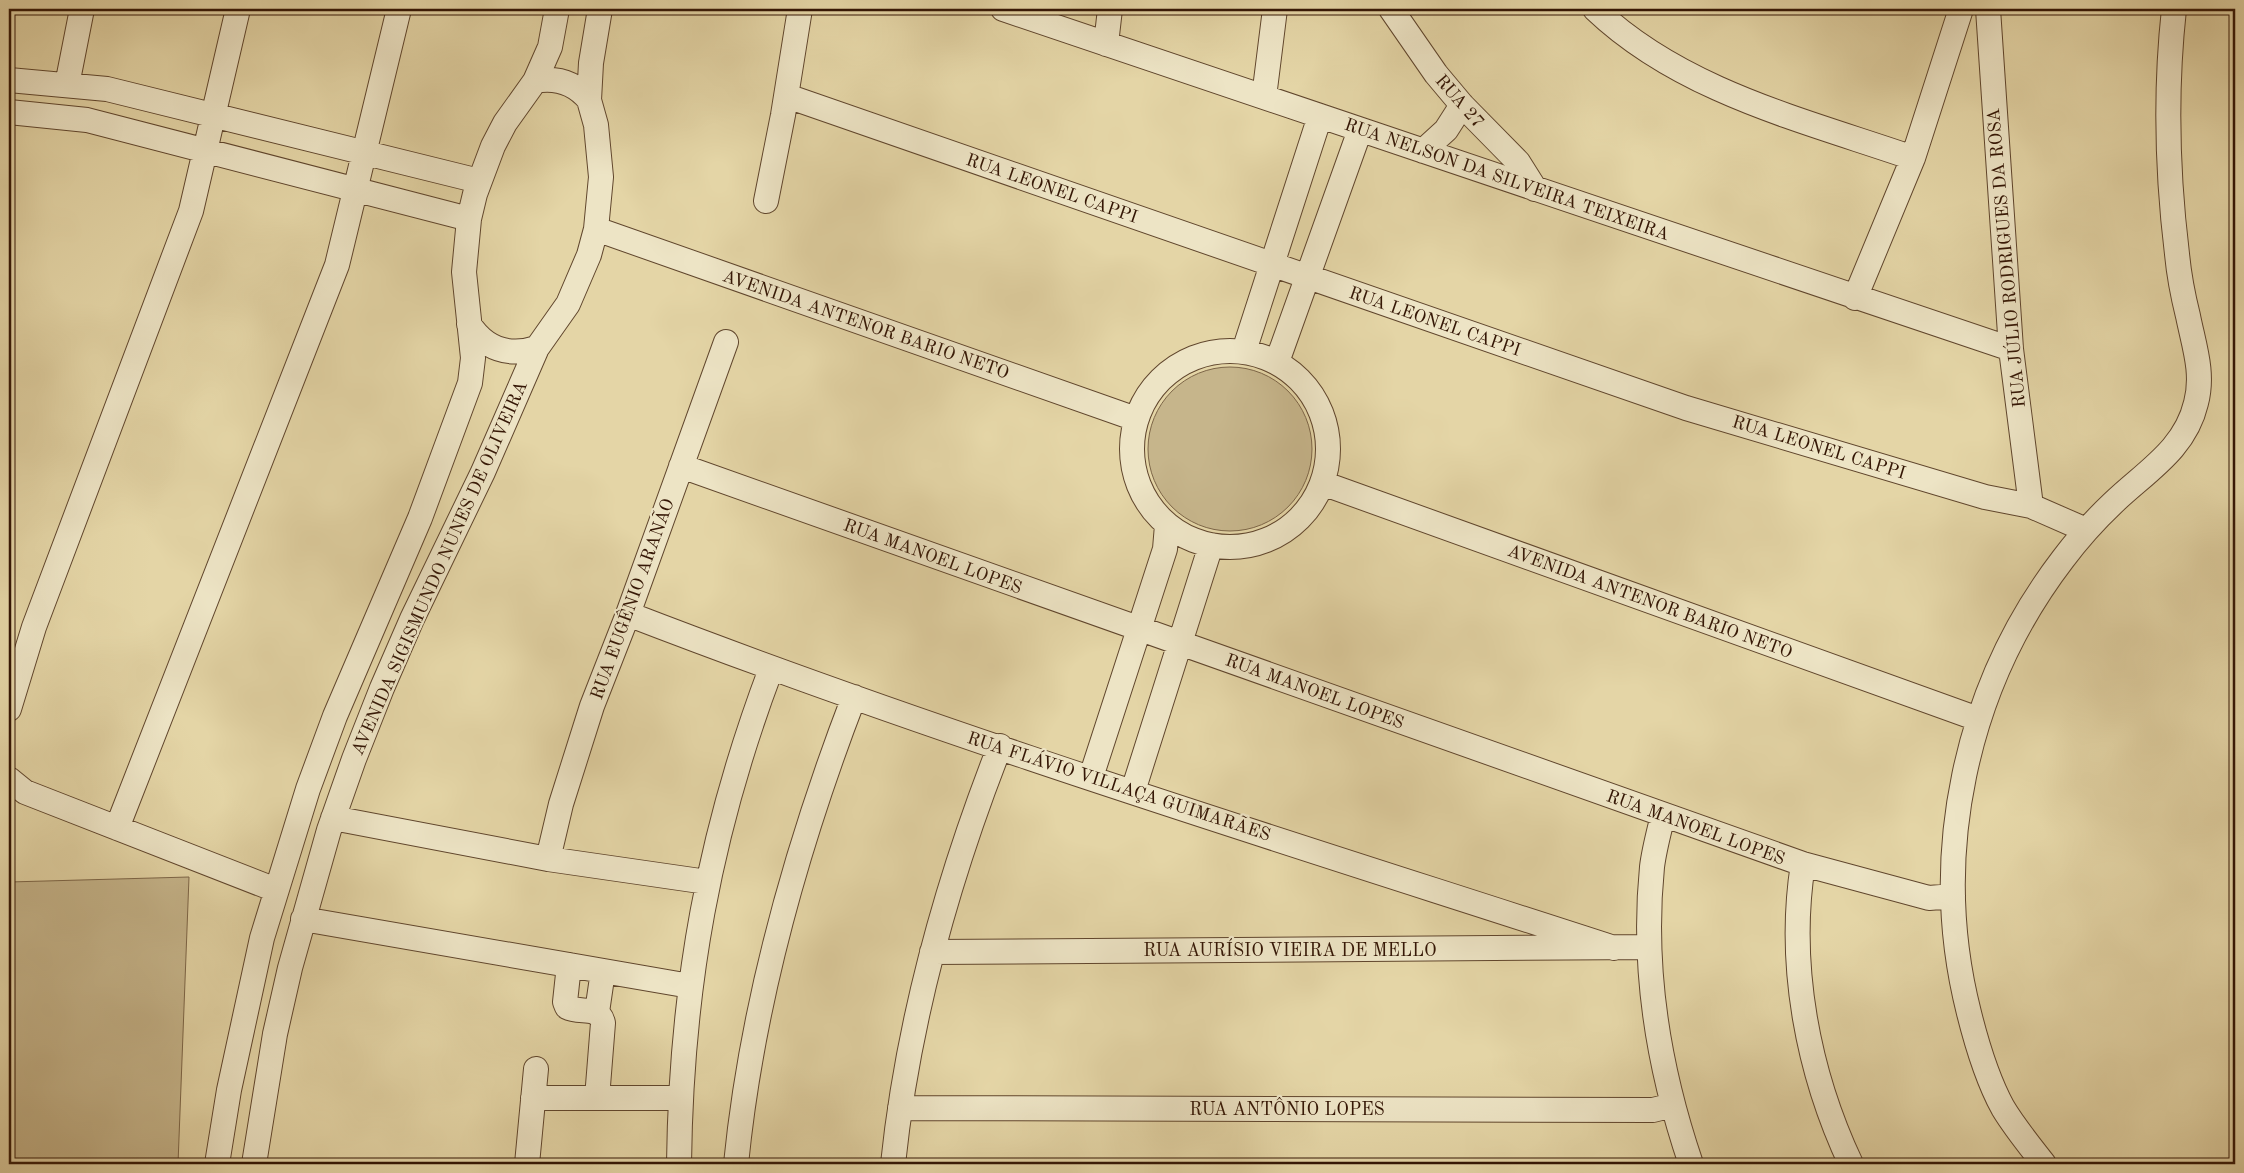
<svg xmlns="http://www.w3.org/2000/svg" width="2244" height="1173" viewBox="0 0 2244 1173" font-family="'Old Standard TT',serif">
<style>
.green{fill:#c6b58b;stroke:#7d6648}
.lines{fill:none;stroke-linecap:round;stroke-linejoin:round}
.street-casing{stroke:#60462d;stroke-width:26}
.street{stroke:#ede4c5;stroke-width:24}
.labels{text-anchor:middle;stroke-width:4.5;stroke-linejoin:round;paint-order:stroke}
.street-label{font-size:18px;fill:#341605;stroke:#ede4c5}
</style>
<rect width="100%" height="100%" fill="#e4d5a6"/>
<filter id="stains"><feTurbulence type="fractalNoise" baseFrequency=".004" numOctaves="4"/><feColorMatrix values="0 0 0 0 .2 0 0 0 0 .09 0 0 0 0 .02 0 0 0 .5 -.17"/></filter>
<radialGradient id="worn" r=".72"><stop offset=".6" stop-color="#630" stop-opacity="0"/><stop offset="1" stop-color="#630" stop-opacity=".3"/></radialGradient>
<path class="green" d="M1148 449a82 82 0 1 1 164 0a82 82 0 1 1-164 0Z
M189,877L178,1164H9V882Z"/>
<g class="lines">
<defs>
<path id="street" d="M1003,9L2011,349
M1391,9L1436,74L1462,105L1518,162L1535,189
M1595,9C1681,91 1803,120 1913,158
M1988,9L2011,349L2031,506
M1106,44L1110,9
M9,80L107,89L479,181
M535,81C557,77 575,83 589,100
M67,85L82,9
M787,96L1686,408L1985,497L2031,506L2086,530
M1264,97L1275,9
M9,112L87,120L469,219
M1423,151L1446,130L1462,105
M766,201L783,115L800,9
M596,229L1136,419
M1855,298L1913,158L1961,9
M469,324C485,349 509,357 537,348
M1132 449a98 98 0 1 1 196 0a98 98 0 1 1-196 0Z
M1244,351L1320,116
M1277,362L1360,130
M681,466L1803,864L1929,898L1953,896
M1322,483L1978,719
M628,614C952,739 1284,841 1614,948
M9,709L34,627L191,211L238,9
M1091,777L1165,549L1167,525
M9,779L25,792L276,890
M1133,791L1211,545
M1663,815C1659,832 1654,850 1652,867C1642,967 1659,1070 1691,1164
M333,818L548,859L707,882
M117,828L337,265L399,9
M548,859L561,804L592,706L628,614L726,342
M1803,864C1787,965 1808,1073 1851,1164
M303,919L690,986
M932,952L1649,947
M569,965L565,1002L567,1007C581,1014 599,1005 603,1023L597,1098
M597,1012L603,971
M533,1098H669
M900,1108L1653,1110L1673,1105
M217,1164L229,1090L262,938L308,789L335,716L420,518L470,383L473,358L464,272L469,219L475,194L493,146L505,123L535,81L550,47L557,9
M254,1164L275,1034L290,968L329,830L354,759L382,688L412,619L483,472L537,348L568,304L589,255L596,229L601,177L596,125L589,100L591,63L600,9
M527,1164L536,1069
M679,1164C681,988 709,833 771,669
M736,1164C752,1003 796,848 854,697
M893,1164C908,1020 947,881 1000,746
M2044,1164C2030,1146 2015,1128 2003,1108C1987,1079 1977,1045 1969,1013C1929,856 1965,687 2063,559C2078,539 2095,520 2113,503C2145,472 2185,450 2196,403C2204,373 2194,346 2188,316C2183,296 2179,275 2177,254C2167,172 2165,91 2174,9"/>
</defs>
<use href="#street" class="street-casing"/>
<use href="#street" class="street"/>
</g>
<g class="labels">
<g class="street-label">
<text transform="translate(1460 101) rotate(49)" y="6">RUA 27</text>
<text transform="translate(1507 179) rotate(19)" y="6">RUA NELSON DA SILVEIRA TEIXEIRA</text>
<text transform="translate(1052 188) rotate(19)" y="6">RUA LEONEL CAPPI</text>
<text transform="translate(2006 258) rotate(-95)" y="6">RUA JÚLIO RODRIGUES DA ROSA</text>
<text transform="translate(1435 321) rotate(19)" y="6">RUA LEONEL CAPPI</text>
<text transform="translate(866 324) rotate(19)" y="6">AVENIDA ANTENOR BARIO NETO</text>
<text transform="translate(1819 447) rotate(17)" y="6">RUA LEONEL CAPPI</text>
<text transform="translate(933 556) rotate(20)" y="6">RUA MANOEL LOPES</text>
<text transform="translate(439 568) rotate(-66)" y="6">AVENIDA SIGISMUNDO NUNES DE OLIVEIRA</text>
<text transform="translate(632 599) rotate(-70)" y="6">RUA EUGÊNIO ARANÃO</text>
<text transform="translate(1650 601) rotate(20)" y="6">AVENIDA ANTENOR BARIO NETO</text>
<text transform="translate(1315 691) rotate(20)" y="6">RUA MANOEL LOPES</text>
<text transform="translate(1119 786) rotate(18)" y="6">RUA FLÁVIO VILLAÇA GUIMARÃES</text>
<text transform="translate(1696 827) rotate(20)" y="6">RUA MANOEL LOPES</text>
<text x="1290" y="956">RUA AURÍSIO VIEIRA DE MELLO</text>
<text x="1287" y="1115">RUA ANTÔNIO LOPES</text>
</g>
</g>
<rect width="2244" height="1173" fill="none" stroke="#e4d5a6" stroke-width="30"/>
<rect x="10" y="10" width="2224" height="1153" fill="none" stroke="#341605" stroke-width="2.5"/>
<rect x="15" y="15" width="2214" height="1143" fill="none" stroke="#341605"/>
<rect width="100%" height="100%" filter="url(#stains)"/>
<rect width="100%" height="100%" fill="url(#worn)"/>
</svg>
